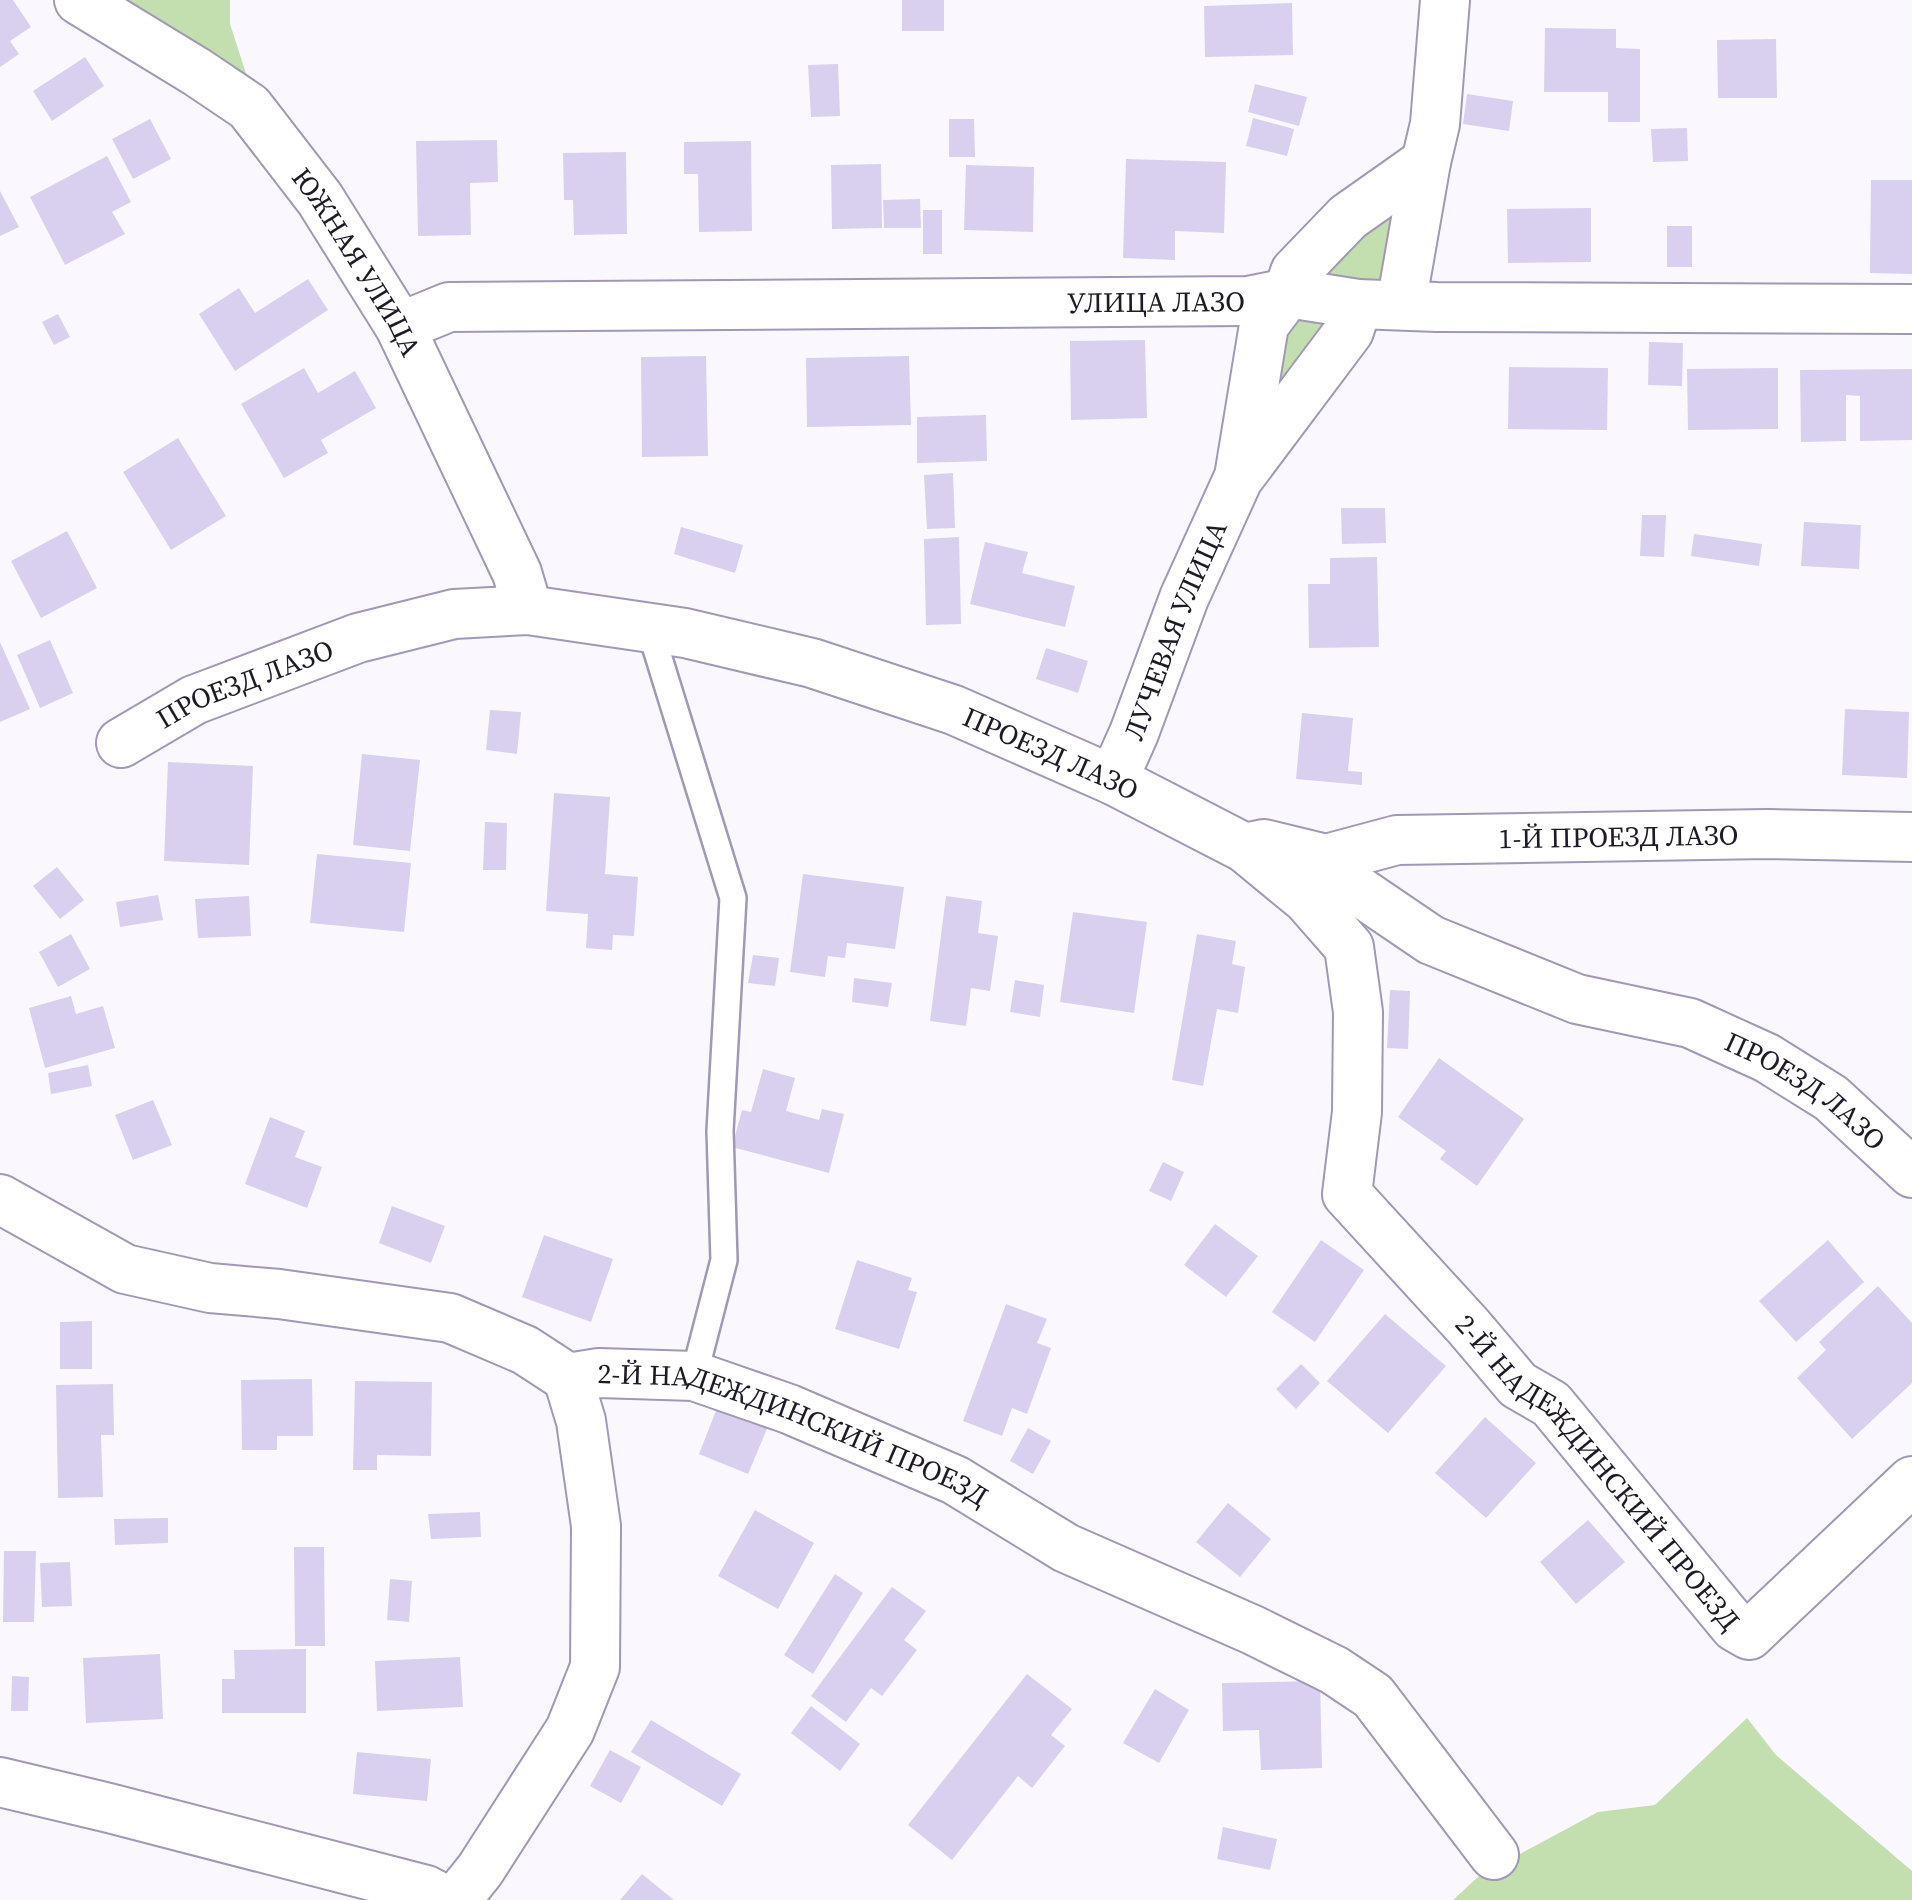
<svg xmlns="http://www.w3.org/2000/svg" width="1912" height="1900" viewBox="0 0 1912 1900" font-family="'Source Serif 4',serif">
<style>
.green{fill:#c3dfb0}
.building{fill:#d8d0ee}
.lines{fill:none;stroke-linecap:round;stroke-linejoin:round}
.lane-casing{stroke:#a098b4;stroke-width:30}
.street-casing{stroke:#a098b4;stroke-width:52}
.lane{stroke:#fff;stroke-width:25}
.street{stroke:#fff;stroke-width:48}
.labels{text-anchor:middle;stroke-width:8;stroke-linejoin:round;paint-order:stroke}
.street-label{font-size:28px;fill:#1f1b26;stroke:#faf8fe}
</style>
<rect width="100%" height="100%" fill="#faf8fe"/>
<path class="green" d="M101,0H230V24L253,95Z
M1412,188L1394,272L1374,292L1329,282L1325,255Z
M1293,308L1327,320L1325,344L1256,434Z
M1747,1718L1776,1755L1912,1871V1900H1453L1479,1876L1598,1812L1655,1805Z"/>
<path class="building" d="M0,0H13L31,27L10,41L19,54L0,67Z
M902,0H944V31H902Z
M1292,3L1293,55L1205,57L1204,6Z
M1545,28L1616,29V48L1640,49V122H1608V92H1544Z
M1776,39L1777,98H1718L1717,40Z
M85,57L104,86L52,121L33,91Z
M838,64L840,116L811,117L808,65Z
M1255,84L1307,97L1299,126L1248,112Z
M1467,94L1513,101L1509,131L1463,124Z
M1253,118L1294,129L1287,156L1246,146Z
M150,119L171,159L133,179L112,139Z
M949,119H974L975,157H949Z
M1687,128L1688,161L1653,162L1651,129Z
M497,140L498,182L470,183L471,235L418,236L416,141Z
M751,141L752,231L699,232L698,174H684V142Z
M626,152L627,234L574,235L573,200H564L563,153Z
M107,156L131,202L112,212L125,234L65,265L30,197Z
M1126,159L1226,162L1224,233L1175,231V260L1123,258Z
M881,164L882,228L832,229L831,165Z
M966,165L1034,167L1033,232L964,230Z
M1871,180H1912V274L1870,273Z
M0,191L19,227L0,236Z
M920,199L921,228H884L883,200Z
M1591,208V262L1508,263L1507,209Z
M923,210H942V254H923Z
M1667,226H1692V267H1667Z
M308,279L328,310L235,371L199,314L239,288L255,313Z
M58,314L70,337L54,345L42,322Z
M1145,340L1147,418L1071,420L1070,341Z
M1649,342L1683,343L1682,386L1648,385Z
M706,356L708,456L642,457L641,357Z
M909,356L911,425L807,427L806,358Z
M1509,367L1608,368L1607,430L1508,429Z
M304,368L318,393L355,371L376,408L321,440L328,453L284,478L241,404Z
M1778,368V429L1688,430L1687,369Z
M1912,369V440L1860,441V396L1846,395V441L1801,442L1800,370Z
M986,415L987,461L917,463V417Z
M178,438L226,516L171,550L123,472Z
M953,473L955,528L927,529L924,475Z
M1341,508H1385L1386,543L1342,544Z
M1642,515H1666L1664,557L1640,556Z
M1804,522L1861,525L1859,569L1801,566Z
M681,527L743,545L735,573L674,554Z
M67,531L97,588L41,618L11,561Z
M1694,534L1762,544L1759,566L1691,556Z
M959,537L961,624L926,625L924,539Z
M985,542L1028,552L1022,573L1075,586L1065,627L970,604Z
M1377,557L1379,647L1309,648L1308,584H1330V558Z
M50,640L73,693L40,708L17,655Z
M0,642L30,709L0,722Z
M1046,648L1088,661L1078,693L1036,679Z
M1845,709L1909,712L1907,778L1842,775Z
M490,710L521,712L517,754L486,750Z
M1302,713L1353,718L1348,771L1362,772V785L1296,779Z
M362,754L420,760L410,851L353,845Z
M168,762L253,766L249,865L164,861Z
M554,793L610,797L605,874L638,877L634,936L613,935L612,950L586,948L588,914L546,911Z
M485,822L507,823L506,870H483Z
M317,854L411,863L404,932L310,923Z
M57,867L84,900L60,919L33,886Z
M803,874L904,887L895,949L847,943L845,958L828,956L825,977L790,972Z
M158,895L163,920L120,927L116,902Z
M249,896L251,936L198,938L195,899Z
M946,896L982,901L978,933L998,936L990,991L971,988L966,1026L930,1021Z
M1073,912L1147,922L1134,1013L1060,1002Z
M71,934L90,969L58,987L39,952Z
M1197,934L1236,941L1232,964L1245,967L1238,1013L1217,1009L1203,1086L1172,1080Z
M753,955L779,958L775,986L748,983Z
M854,978L892,983L888,1007L852,1002Z
M1015,980L1044,985L1040,1017L1010,1012Z
M1390,990L1410,991L1408,1049L1387,1048Z
M71,996L76,1014L103,1006L115,1048L45,1068L29,1008Z
M1439,1058L1524,1119L1477,1186L1440,1159L1446,1151L1398,1117Z
M88,1065L92,1086L51,1094L48,1073Z
M763,1069L795,1078L786,1111L819,1120L822,1109L844,1114L829,1173L732,1147L742,1110L751,1112Z
M153,1100L172,1145L133,1160L115,1115Z
M270,1117L305,1131L295,1157L322,1167L307,1208L245,1184Z
M1163,1162L1184,1172L1171,1201L1149,1191Z
M392,1206L445,1226L431,1263L379,1243Z
M1215,1224L1258,1256L1226,1297L1184,1265Z
M544,1235L613,1259L591,1322L522,1297Z
M1321,1240L1364,1270L1315,1342L1272,1312Z
M1828,1240L1864,1282L1796,1342L1759,1301Z
M857,1260L912,1278L908,1290L917,1292L899,1349L835,1329Z
M1878,1286L1912,1323V1383L1852,1439L1797,1378L1826,1350L1819,1342Z
M1006,1304L1047,1319L1037,1343L1051,1348L1027,1414L1012,1408L1002,1436L963,1421Z
M1385,1314L1446,1366L1388,1433L1327,1381Z
M92,1321V1369H60V1322Z
M1301,1364L1320,1383L1296,1409L1276,1389Z
M312,1379L313,1436H277V1450H242L241,1380Z
M355,1381L432,1382L431,1456L377,1455V1470H353Z
M113,1384L114,1435H101L103,1497L58,1498L56,1385Z
M719,1403L769,1424L748,1474L699,1454Z
M1485,1417L1536,1463L1486,1518L1435,1473Z
M1028,1428L1051,1441L1033,1474L1010,1461Z
M1228,1503L1271,1539L1240,1577L1196,1542Z
M755,1510L814,1543L778,1609L718,1576Z
M480,1512L481,1537L431,1539L428,1514Z
M168,1518V1543L115,1545L114,1519Z
M1588,1520L1625,1562L1576,1604L1540,1562Z
M294,1547H324L325,1646H295Z
M4,1551H36L34,1622H3Z
M70,1562L72,1606L42,1607L40,1563Z
M835,1574L863,1593L813,1674L784,1655Z
M390,1579L412,1581L409,1622L387,1620Z
M892,1587L926,1611L904,1640L917,1650L882,1696L871,1688L846,1722L811,1696Z
M306,1649V1713H222V1679H235L234,1650Z
M160,1654L163,1719L86,1723L83,1658Z
M460,1657L463,1707L377,1711L375,1661Z
M1027,1674L1072,1709L1051,1735L1065,1746L1032,1788L1018,1776L952,1860L908,1825Z
M12,1676L29,1677L28,1711H11Z
M1320,1681L1322,1768L1261,1770L1259,1730L1223,1731L1222,1683Z
M1155,1689L1189,1710L1159,1763L1123,1743Z
M811,1706L860,1744L840,1771L791,1733Z
M651,1720L741,1774L722,1806L631,1752Z
M610,1750L641,1767L621,1803L590,1786Z
M357,1752L431,1759L427,1801L353,1794Z
M1223,1827L1277,1839L1270,1870L1217,1859Z
M642,1874L674,1900H620Z"/>
<g class="lines">
<defs>
<path id="lane" d="M650,629L733,898L720,1131L724,1260L694,1376"/>
<g id="street">
<path id="s1" d="M79,0L197,72L249,107L320,199L400,327L517,573L528,610"/>
<path d="M1401,305L1426,162L1435,124L1445,0"/>
<path id="s2" d="M400,327L449,307L1248,301L1288,293L1358,304L1437,307L1912,309"/>
<path d="M1240,471L1264,325L1288,293L1295,272L1348,217L1426,162"/>
<path id="s3" d="M121,743L194,700L358,638L454,614L528,610L685,633L812,663L954,710L1113,780L1245,848L1264,844L1326,859L1350,885L1431,940L1577,999L1690,1023L1767,1058L1831,1098L1912,1173"/>
<path id="s4" d="M1113,780L1134,733L1184,598L1238,479L1349,331L1358,304"/>
<path id="s5" d="M1245,848L1307,899L1349,947L1358,1012L1357,1112L1347,1194L1468,1326L1518,1385L1551,1404L1735,1627L1749,1635L1912,1481"/>
<path id="s6" d="M1326,859L1397,840L1767,834L1912,837"/>
<path id="s7" d="M0,1199L125,1269L210,1288L279,1294L450,1318L525,1350L568,1378L599,1373L694,1376L789,1409L955,1480L1066,1548L1253,1630L1334,1670L1373,1696L1494,1855"/>
<path d="M0,1782L109,1808L426,1890L445,1900"/>
<path d="M456,1900L480,1870L570,1730L595,1667L596,1526L581,1421L568,1378"/>
</g>
</defs>
<use href="#lane" class="lane-casing"/>
<use href="#street" class="street-casing"/>
<use href="#lane" class="lane"/>
<use href="#street" class="street"/>
</g>
<g class="labels">
<g class="street-label">
<text dy="10" stroke="none"><textPath href="#s1" startOffset="390">ЮЖНАЯ УЛИЦА</textPath></text>
<text dy="10" stroke="none"><textPath href="#s2" startOffset="760">УЛИЦА ЛАЗО</textPath></text>
<text dy="10" stroke="none"><textPath href="#s4" startOffset="162">ЛУЧЕВАЯ УЛИЦА</textPath></text>
<text dy="10" stroke="none"><textPath href="#s3" startOffset="138">ПРОЕЗД ЛАЗО</textPath></text>
<text dy="10" stroke="none"><textPath href="#s3" startOffset="978">ПРОЕЗД ЛАЗО</textPath></text>
<text dy="10" stroke="none"><textPath href="#s6" startOffset="295">1-Й ПРОЕЗД ЛАЗО</textPath></text>
<text dy="10" stroke="none"><textPath href="#s3" startOffset="1818">ПРОЕЗД ЛАЗО</textPath></text>
<text dy="10" stroke="none"><textPath href="#s7" startOffset="842">2-Й НАДЕЖДИНСКИЙ ПРОЕЗД</textPath></text>
<text dy="10" stroke="none"><textPath href="#s5" startOffset="768">2-Й НАДЕЖДИНСКИЙ ПРОЕЗД</textPath></text>
</g>
</g>
</svg>
